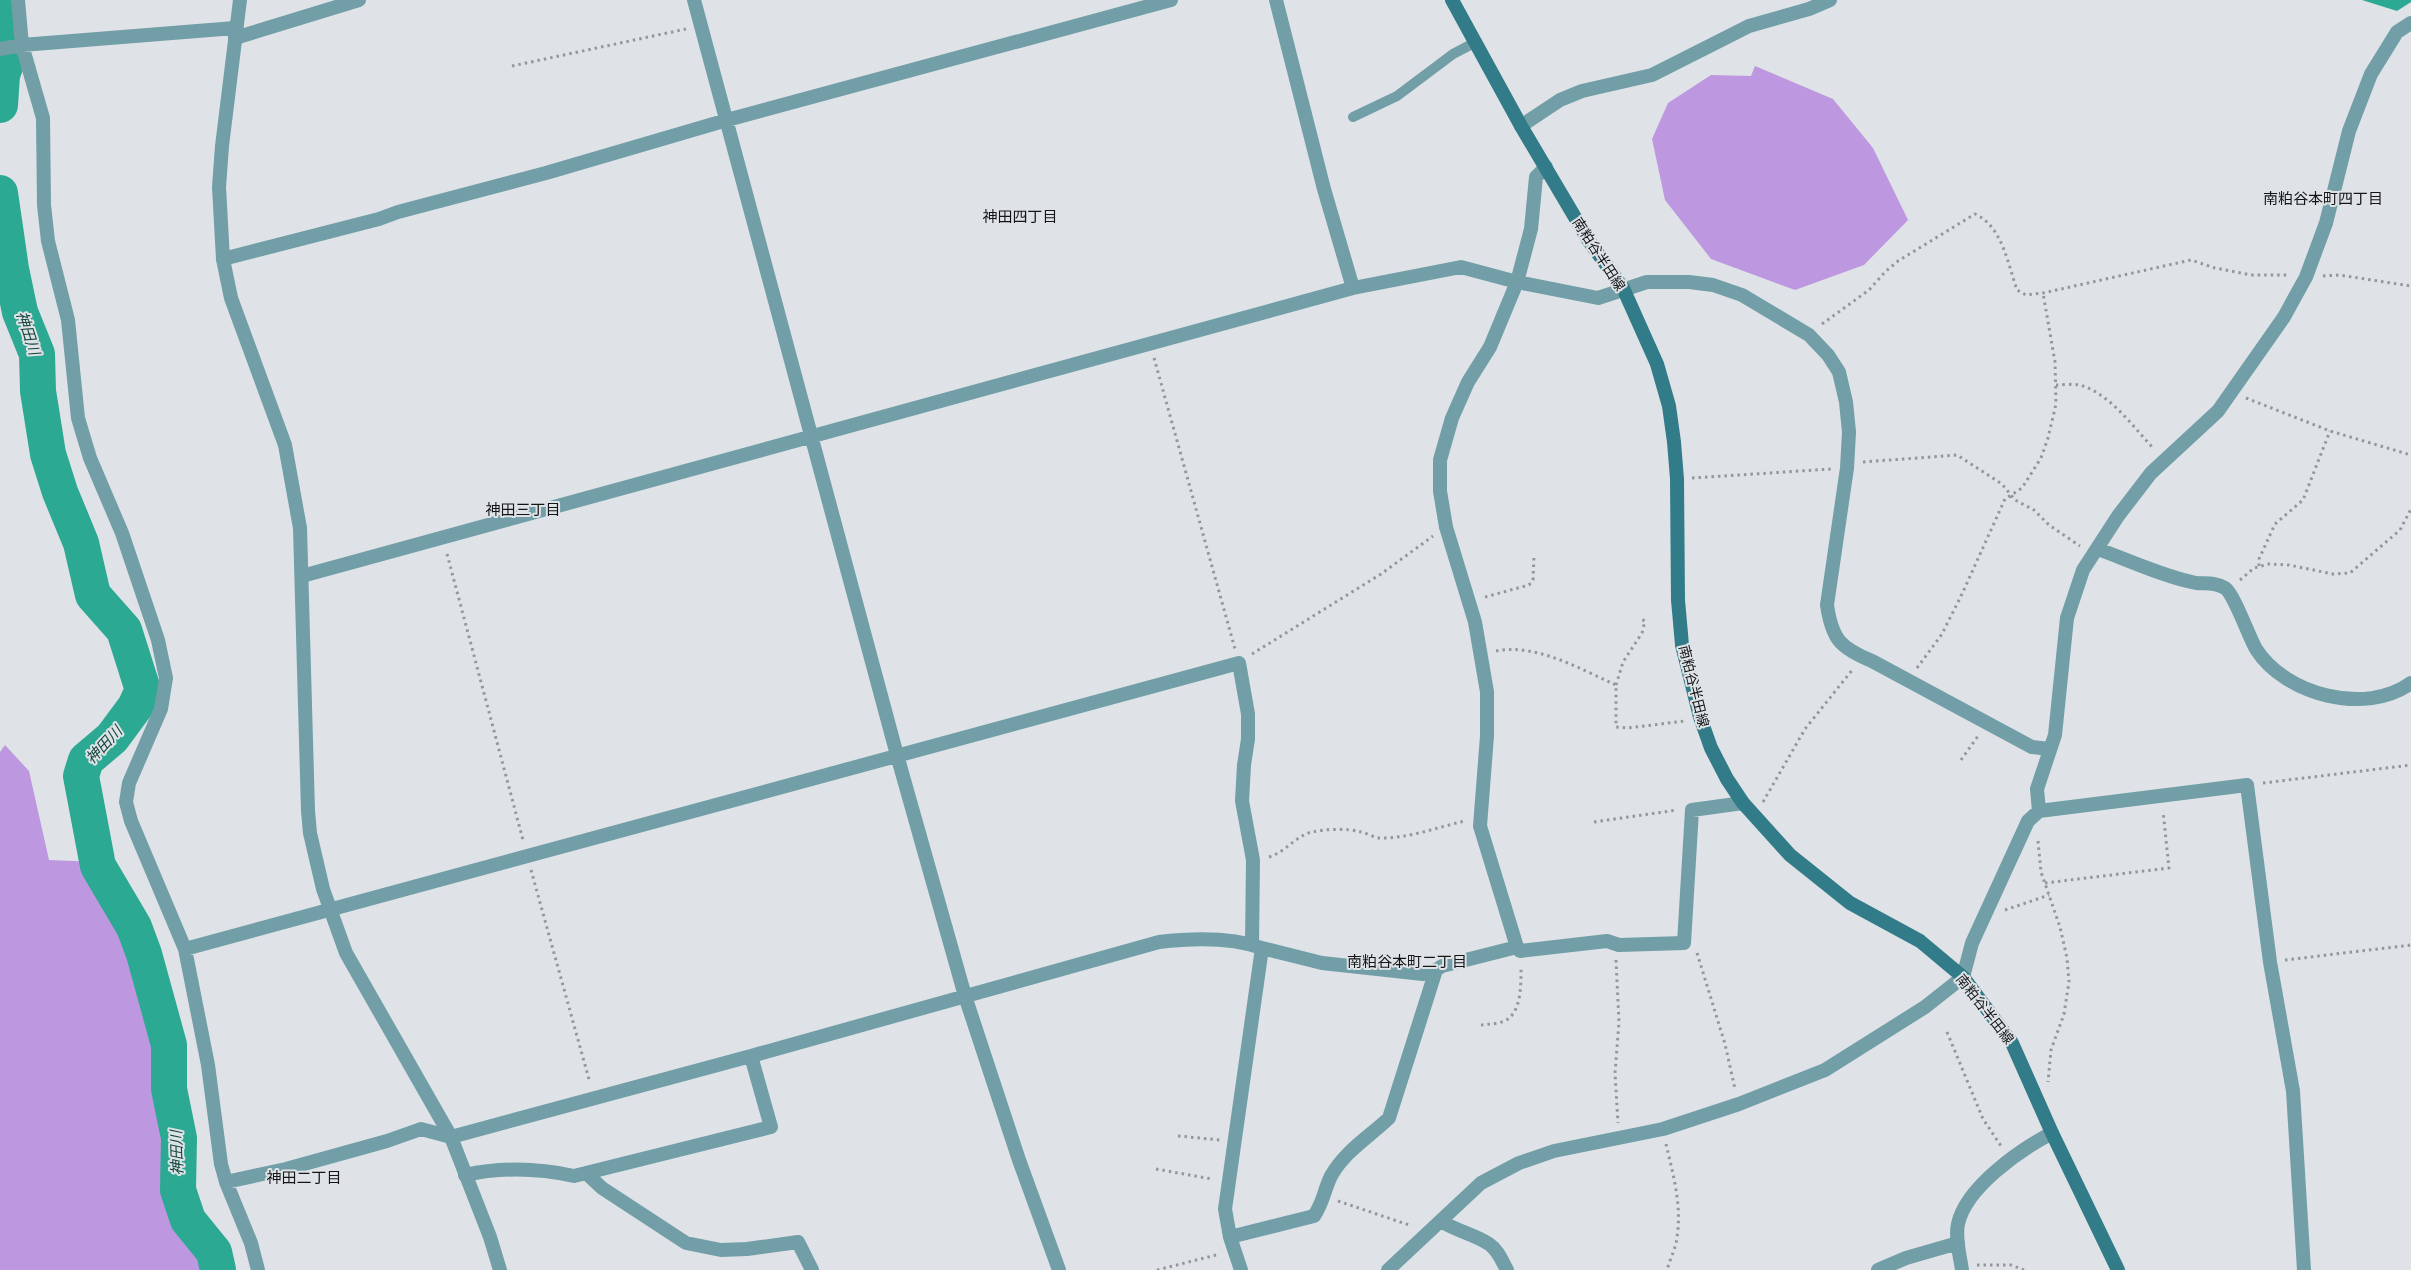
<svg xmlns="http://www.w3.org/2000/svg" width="2411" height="1270" viewBox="0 0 2411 1270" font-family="'IBM Plex Sans','Noto Sans JP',sans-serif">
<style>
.forest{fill:#bd97e0}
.water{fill:#2ca993}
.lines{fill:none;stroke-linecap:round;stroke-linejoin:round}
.river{stroke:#2ca993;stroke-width:36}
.path{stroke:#94979a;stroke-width:3;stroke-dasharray:2.5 4;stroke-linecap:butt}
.service{stroke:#719ea7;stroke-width:10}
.minor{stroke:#719ea7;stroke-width:14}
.tertiary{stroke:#719ea7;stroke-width:14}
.secondary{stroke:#327c89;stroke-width:14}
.labels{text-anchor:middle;stroke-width:4;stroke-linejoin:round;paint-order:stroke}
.street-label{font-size:14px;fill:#131516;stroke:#dfe3e7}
.neighbourhood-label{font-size:15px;fill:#131516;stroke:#dfe3e7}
.water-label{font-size:15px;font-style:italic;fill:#13463d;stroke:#dfe3e7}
</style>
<rect width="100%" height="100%" fill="#dfe3e7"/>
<path class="forest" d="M1755,66L1833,99L1873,148L1908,220L1864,265L1795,290L1711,259L1665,200L1652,139L1668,103L1711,75L1751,76Z
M5,745L29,771L49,860L98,862L154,967L162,1067L181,1233L217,1259L219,1270H0V752Z"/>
<path class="water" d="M2362,0H2411V2L2397,11Z"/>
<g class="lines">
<path class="river" d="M0,105L2,75L7,61L1,0
M0,193L11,269L20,312L37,354L38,391L48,454L60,492L81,543L93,595L124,630L143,690L135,707L112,738L86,760L81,776L98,866L134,927L144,954L169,1045V1089L179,1138L178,1190L188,1220L214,1252L218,1270"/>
<path class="path" d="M512,66L686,29
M2323,276L2339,275L2411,286
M1822,324L1869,290L1885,272L1898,261L1975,214C2002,226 2008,264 2017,290L2026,295L2043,293L2191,260L2215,268L2251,275H2289
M1154,358L1235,649
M2056,385C2064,385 2075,383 2083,386C2112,396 2134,428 2154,449
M2246,398L2330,431L2411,455
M1863,462L1957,455L2002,484L2015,500L2034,510L2049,525L2080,546
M1692,478L1831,469
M447,554L523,840
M2259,566V559L2275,524L2303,500L2330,431
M2240,580L2254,568L2269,564L2289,565L2333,574L2350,573L2400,530L2411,509
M1485,597L1529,585L1533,580L1534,555
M1496,651C1536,643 1580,669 1616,685V727L1628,728L1685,721
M1252,654L1381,574L1433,536
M1917,668L1942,634L1962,594L2005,499L2022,488L2041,458L2048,438L2056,404L2055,362L2043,293
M1616,685L1623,662L1642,633L1645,621L1639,618
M1961,760L1978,736
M2263,783L2411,765
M1763,802L1805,729L1853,669
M1594,822L1677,810
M2038,841L2041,872L2060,927L2067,958L2069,982L2064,1014L2051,1050L2048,1082
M1269,857C1286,852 1295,836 1312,832C1326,829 1347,828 1361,832C1367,833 1373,837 1379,838C1407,839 1438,827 1465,821
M531,870L590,1083
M2045,883L2169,868L2163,811
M2005,910L2049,895
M1697,953L1725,1044L1735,1089
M1616,960L1619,1022L1615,1073L1618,1123
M2285,960L2411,945
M1481,1025C1489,1024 1501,1024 1508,1019C1522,1009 1521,981 1521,966
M1947,1032L1983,1119L2001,1146
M1178,1136L1220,1140
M1666,1144C1673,1174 1682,1205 1677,1237C1676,1248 1670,1259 1667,1270
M1156,1169L1212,1179
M1338,1201L1412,1226
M1977,1265H2011L2024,1270
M1157,1270L1220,1254"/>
<path class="service" d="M1353,117L1397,96L1453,54L1474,43"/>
<path class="minor" d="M18,0L22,45L43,118L44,205L48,241L68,320L78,418L90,458L122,533L158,640L166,678L161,709L129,783L126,802L131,821L185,949L208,1065L221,1164L226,1182L251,1243L258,1270
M694,0L897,755L965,996L1019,1160L1059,1270
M1276,0L1324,189L1353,288
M235,38L359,0
M0,49L22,45L235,28
M1521,126L1560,100L1582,91L1652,75L1749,26L1809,9L1830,0
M1546,167L1536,177L1531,229L1517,282L1490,347L1468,382L1452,418L1440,460V491L1446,527L1475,622L1487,692V736L1480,826L1517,947L1520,951L1607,941L1619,945L1684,943L1692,810L1743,803
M223,259L379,219L398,212L546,173L727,120L1171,0
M2098,549C2128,560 2165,577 2196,583C2206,584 2215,582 2225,588C2234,594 2249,637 2256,649C2285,695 2366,716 2411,683
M302,576L1353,288L1461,267L1517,282L1598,298L1647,282H1689L1713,285L1742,295L1809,335L1828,355L1839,372L1846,402L1849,432L1847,468L1827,605C1832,639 1840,648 1872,661L2032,747L2049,749
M2039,811L2037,789L2055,735L2067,618L2083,570L2118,516L2151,473L2218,411L2284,317L2306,277L2326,223L2349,131L2371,74L2397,32L2411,23
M1262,948L1322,963L1423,974L1436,970
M185,949L1239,663L1248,714V739L1244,765L1242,801L1253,860L1252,945
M586,1173L602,1188L686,1243L721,1250L747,1249L798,1242L812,1270
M465,1175C502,1167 538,1168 574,1176L771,1127L751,1056
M226,1182L286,1169L387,1141L421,1129L451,1137L751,1056L1159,942C1192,938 1231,937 1262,948L1225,1209L1230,1237L1241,1270
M1441,1221C1456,1231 1474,1234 1489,1244C1498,1250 1502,1261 1507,1270
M1230,1237L1314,1216C1324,1201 1324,1190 1331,1176C1345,1151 1369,1137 1389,1118L1436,970L1442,966L1517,947
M1388,1270L1481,1183L1519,1163L1554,1151L1663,1129L1739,1104L1825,1070L1925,1007L1963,977L1972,943L2028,821L2039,811L2247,785L2270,962L2293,1091L2304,1270
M1878,1270L1906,1258L1958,1243
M1962,1270C1960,1256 1955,1238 1958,1224C1966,1187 2020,1150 2052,1133"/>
<path class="tertiary" d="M240,0L222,146L219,187L223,259L231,298L285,445L300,528L308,811L310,833L323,889L346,953L451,1137L490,1237L500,1270"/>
<path class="secondary" d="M1452,0L1521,126L1589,241L1623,288L1657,364L1669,406L1674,442L1677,479L1678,600L1682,645L1700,717L1711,748L1727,779L1743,803L1790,855L1850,903L1920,941L1963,977L2012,1043L2052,1133L2118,1270"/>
</g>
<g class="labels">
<g class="street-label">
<text transform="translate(1599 254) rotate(57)" y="5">南粕谷半田線</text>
<text transform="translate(1694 686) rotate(76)" y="5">南粕谷半田線</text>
<text transform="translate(1985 1009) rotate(52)" y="5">南粕谷半田線</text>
</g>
<g class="neighbourhood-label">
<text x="2323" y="204">南粕谷本町四丁目</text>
<text x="1020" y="222">神田四丁目</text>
<text x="523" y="515">神田三丁目</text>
<text x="1407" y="967">南粕谷本町二丁目</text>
<text x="304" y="1183">神田二丁目</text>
</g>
<g class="water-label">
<text transform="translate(28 333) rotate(72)" y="5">神田川</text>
<text transform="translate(104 745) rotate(-47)" y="5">神田川</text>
<text transform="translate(177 1153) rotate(-92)" y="5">神田川</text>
</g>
</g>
</svg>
